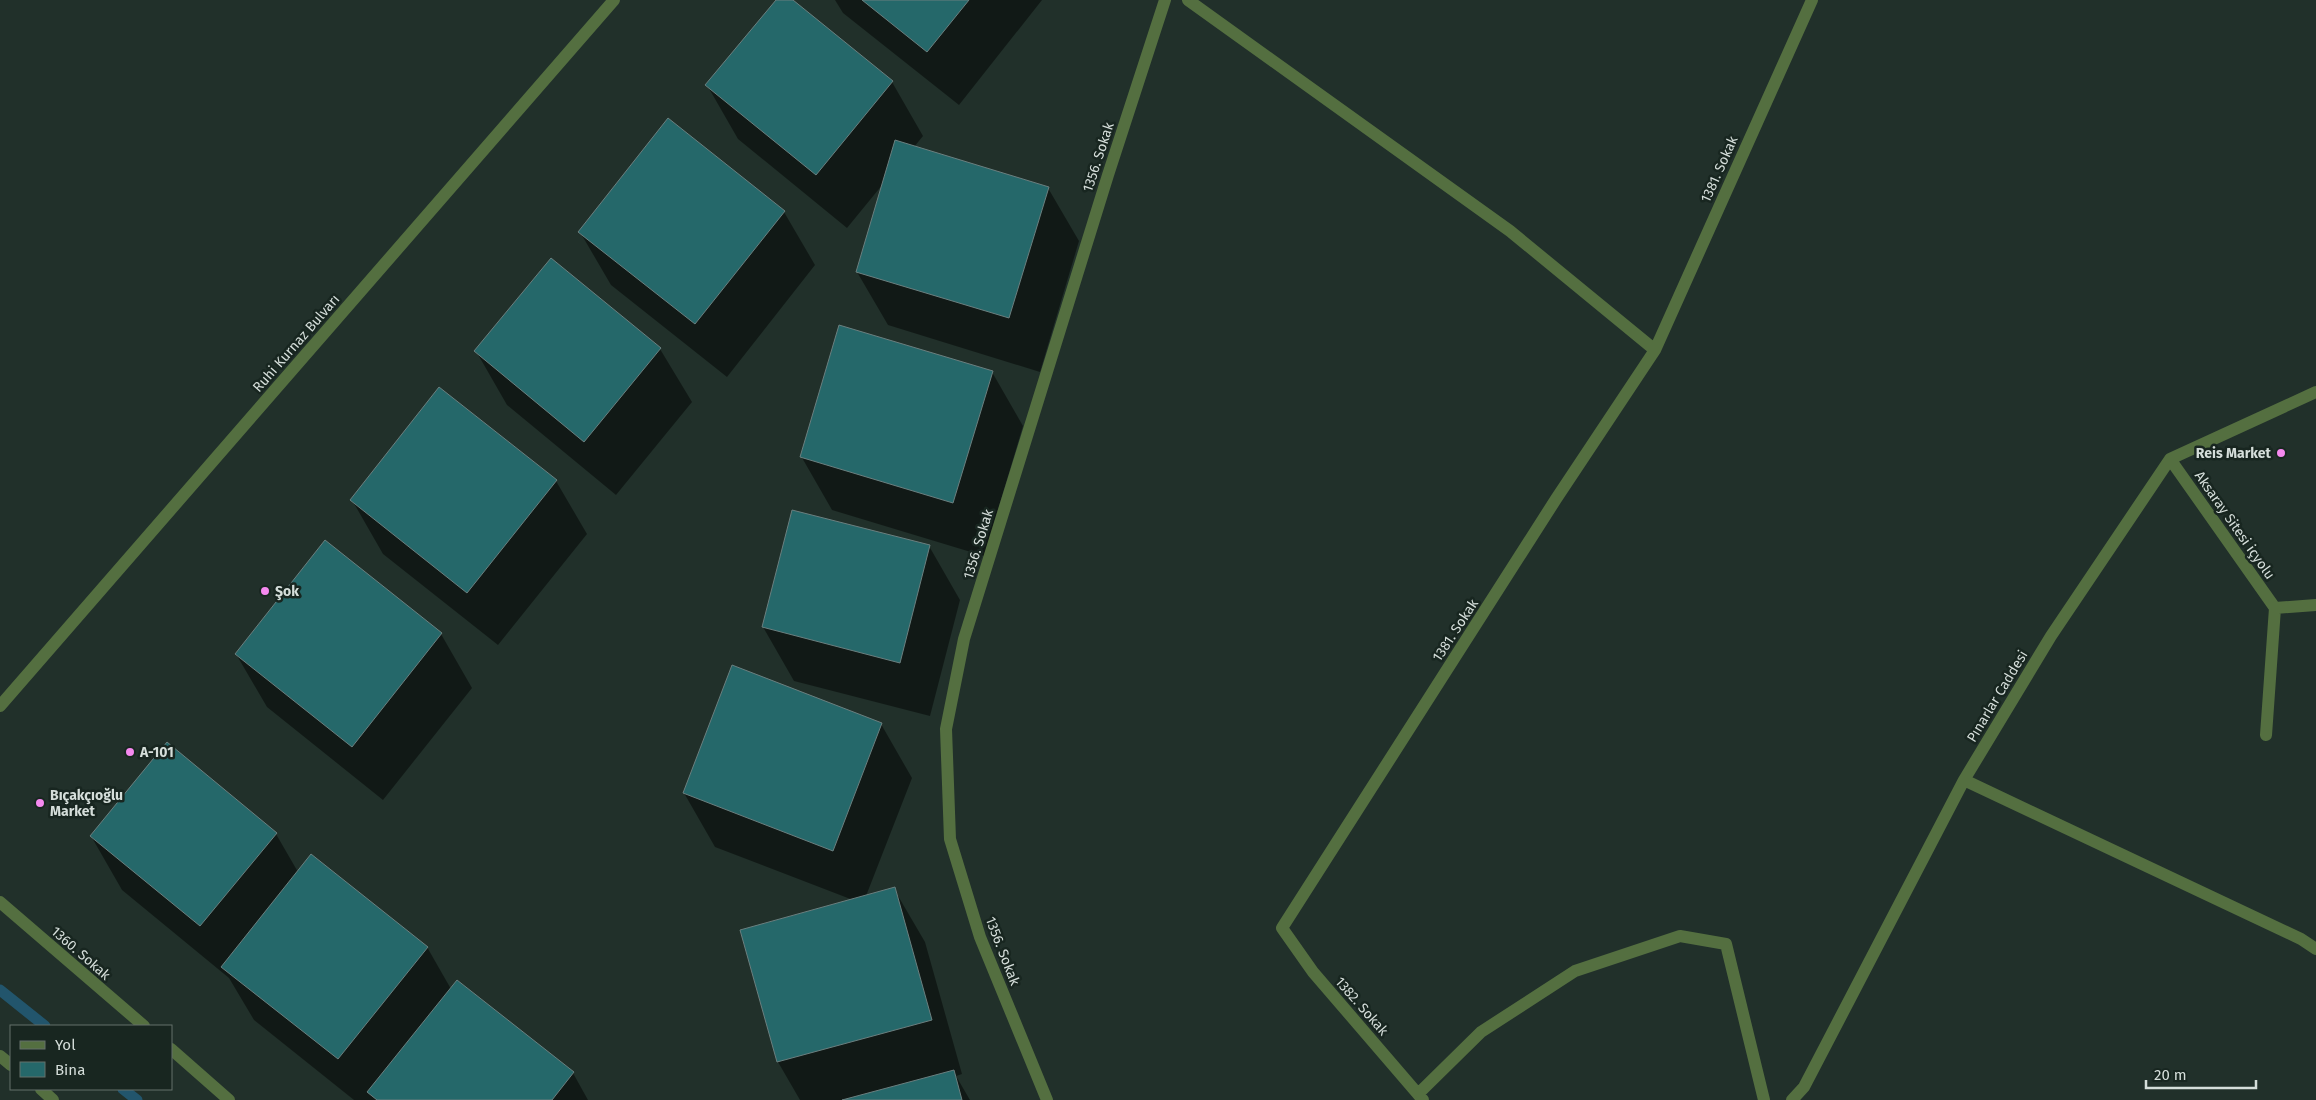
<svg xmlns="http://www.w3.org/2000/svg" width="2316" height="1100" viewBox="0 0 2316 1100" font-family="'Fira Sans',sans-serif">
<style>
.shadow{fill:#0007}
.lines{fill:none;stroke-linecap:round;stroke-linejoin:round}
.stream{stroke:#22556c;stroke-width:11}
.building{fill:#25686a;stroke:#6b7f7f}
.minor{stroke:#546f40;stroke-width:12}
.poi-dot{fill:#f589ef;stroke:#182620;stroke-width:2}
.labels{text-anchor:middle;stroke-width:5;stroke-linejoin:round;paint-order:stroke}
.street-label{font-size:14px;fill:#d5deda;stroke:#182620}
.poi-label{font-size:14px;font-weight:bold;fill:#d5deda;stroke:#182620;text-anchor:start}
</style>
<rect width="100%" height="100%" fill="#21302a"/>
<path class="shadow" d="M777,0H791L892,82L923,136L914,147L1048,188L1079,241L1040,372L888,325L857,272L883,184L847,228L738,139L707,85Z
M835,0H1042L959,105L843,13Z
M784,212L815,265L727,377L611,285L580,232Z
M551,260L660,349L692,402L616,495L507,405L476,351Z
M992,372L1023,426L984,556L832,510L801,456Z
M556,481L587,534L498,645L383,554L352,500Z
M929,546L960,600L930,716L794,681L763,627Z
M441,634L472,688L383,800L267,707L236,654Z
M881,724L912,778L866,896L894,889L925,942L962,1074L956,1076L970,1100H800L778,1062L742,930L853,900L715,847L684,793Z
M276,834L298,872L427,947L451,989L573,1073L588,1100H354L254,1020L229,978L122,890L91,836Z"/>
<g class="lines">
<path class="stream" d="M0,990L45,1026
M123,1089L137,1100"/>
</g>
<path class="building" d="M776,0H793L893,81L816,175L705,85Z
M862,0H969L927,52Z
M668,118L785,211L695,324L578,232Z
M895,140L1049,187L1009,318L856,272Z
M551,258L661,348L584,442L474,351Z
M839,325L993,371L953,503L800,457Z
M439,387L557,480L467,593L350,500Z
M792,510L930,545L900,663L762,627Z
M325,540L442,633L352,747L235,654Z
M732,665L882,723L833,851L683,793Z
M167,742L277,833L200,926L90,836Z
M311,854L428,947L338,1059L221,967Z
M895,887L932,1020L777,1062L740,930Z
M457,980L574,1072L552,1100H377L367,1092Z
M954,1070L962,1100H842Z"/>
<g class="lines">
<path class="minor" d="M1188,0L1510,231L1655,350
M2170,459L2275,608
M0,706L614,0
M2266,735L2275,608L2316,605
M1964,780L2301,939L2316,949
M0,902L144,1026
M171,1049L229,1100
M0,1056L11,1065
M41,1089L53,1100
M1418,1094L1481,1032L1575,971L1680,936L1726,944L1764,1100
M1047,1100L980,937L950,839L946,729L964,639L1108,175L1165,0
M1423,1100L1313,972L1282,928L1556,499L1655,350L1812,0
M1792,1100L1804,1087L1964,780L2051,636L2170,459L2316,392"/>
</g>
<g class="poi-dot">
<circle cx="2281" cy="453" r="5"/>
<circle cx="265" cy="591" r="5"/>
<circle cx="130" cy="752" r="5"/>
<circle cx="40" cy="803" r="5"/>
</g>
<g class="labels">
<g class="street-label">
<text transform="translate(1098 157) rotate(-72)" y="5">1356. Sokak</text>
<text transform="translate(1719 169) rotate(-66)" y="5">1381. Sokak</text>
<text transform="translate(296 343) rotate(-49)" y="5">Ruhi Kurnaz Bulvarı</text>
<text transform="translate(2235 525) rotate(55)" y="5">Aksaray Sitesi içyolu</text>
<text transform="translate(978 544) rotate(-73)" y="5">1356. Sokak</text>
<text transform="translate(1455 630) rotate(-57)" y="5">1381. Sokak</text>
<text transform="translate(1997 696) rotate(-59)" y="5">Pınarlar Caddesi</text>
<text transform="translate(1003 951) rotate(69)" y="5">1356. Sokak</text>
<text transform="translate(81 953) rotate(41)" y="5">1360. Sokak</text>
<text transform="translate(1362 1006) rotate(49)" y="5">1382. Sokak</text>
</g>
<g class="poi-label">
<text x="2271" y="458" text-anchor="end">Reis Market</text>
<text x="275" y="596">Şok</text>
<text x="140" y="757">A-101</text>
<text x="50" y="800">Bıçakçıoğlu<tspan x="50" dy="16">Market</tspan></text>
</g>
</g>
<rect x="10" y="1025" width="162" height="65" fill="#182620" stroke="#64706a"/>
<rect x="20" y="1041" width="25" height="8" fill="#546f40" stroke="#64706a"/>
<text x="55" y="1050" font-size="15" fill="#d5deda">Yol</text>
<rect x="20" y="1062" width="25" height="15" fill="#25686a" stroke="#64706a"/>
<text x="55" y="1075" font-size="15" fill="#d5deda">Bina</text>
<path d="M2146 1080v8h110v-8" fill="none" stroke="#d5deda" stroke-width="2.5"/>
<text x="2154" y="1080" font-size="15" fill="#d5deda" stroke="#182620" stroke-width="4" paint-order="stroke">20 m</text>
</svg>
